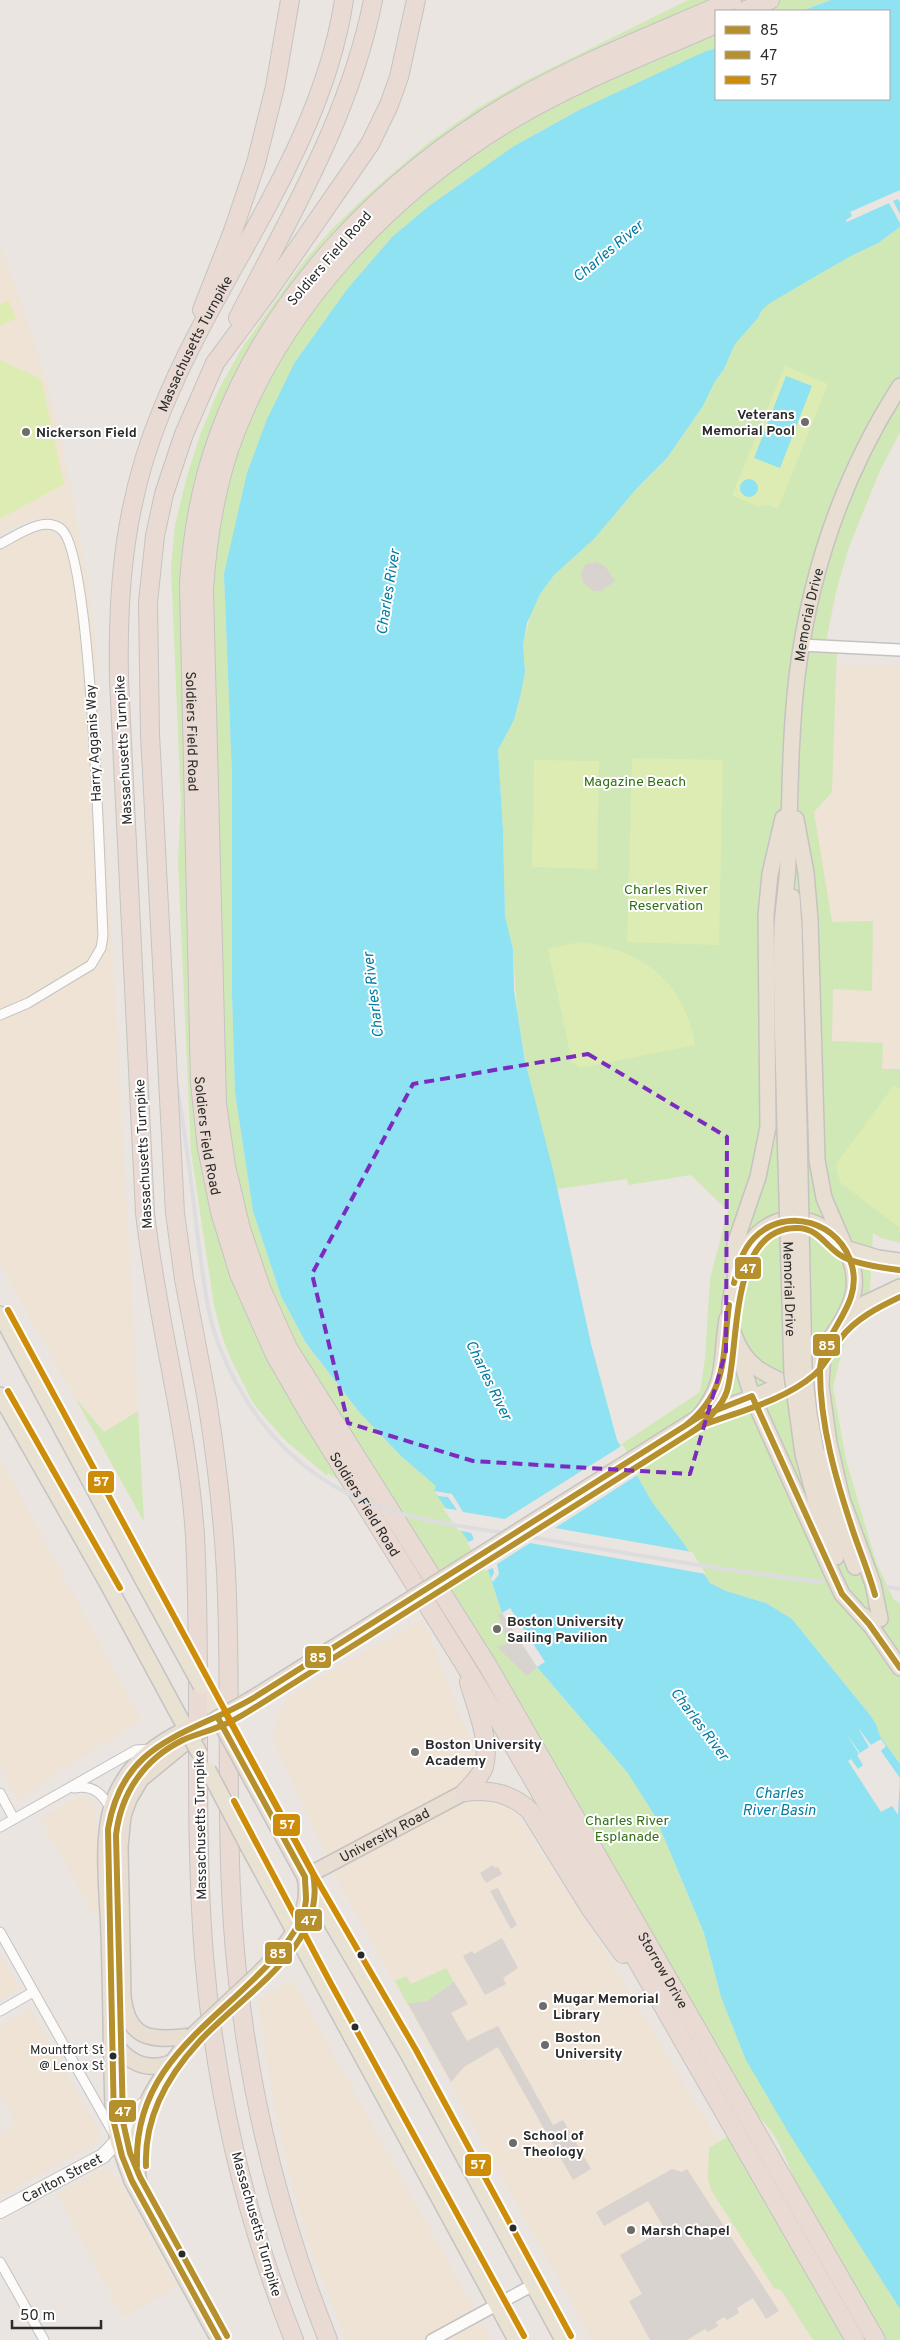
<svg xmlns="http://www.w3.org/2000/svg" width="900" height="2340" viewBox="0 0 900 2340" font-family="Overpass,sans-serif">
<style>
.education{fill:#eee3d4}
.green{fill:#d0e8b6}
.pitch{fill:#ddecb3;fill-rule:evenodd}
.plaza{fill:#d8d3cf}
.water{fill:#8ee2f2}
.pier{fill:#eae5e0}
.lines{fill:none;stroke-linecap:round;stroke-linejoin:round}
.minor-casing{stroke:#c3c2c2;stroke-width:11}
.tertiary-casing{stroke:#c3c2c2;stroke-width:14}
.secondary-casing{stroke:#c3c2c2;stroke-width:16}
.primary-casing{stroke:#c5c3c1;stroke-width:18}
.trunk-casing{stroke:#c5c3c1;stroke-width:18}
.motorway-casing{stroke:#c5c3c1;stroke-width:20}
.minor{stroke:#fcfbfa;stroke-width:9}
.tertiary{stroke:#fcfbfa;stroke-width:11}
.secondary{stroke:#fcfbfa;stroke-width:14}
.primary{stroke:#e9e1d2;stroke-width:15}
.trunk{stroke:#e9ded2;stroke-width:15}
.motorway{stroke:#e9dbd3;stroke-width:18}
.rail{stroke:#dddddf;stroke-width:4}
.primary-bridge-casing{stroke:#c5c3c1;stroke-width:18;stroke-linecap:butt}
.trunk-bridge-casing{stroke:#c5c3c1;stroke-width:18;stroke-linecap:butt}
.motorway-bridge-casing{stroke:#c5c3c1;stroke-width:20;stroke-linecap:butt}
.primary-bridge{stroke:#e9e1d2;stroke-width:15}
.trunk-bridge{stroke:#e9ded2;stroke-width:15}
.motorway-bridge{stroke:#e9dbd3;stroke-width:18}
.bus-1-casing{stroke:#fff;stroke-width:10}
.bus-2-casing{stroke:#fff;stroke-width:10}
.bus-3-casing{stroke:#fff;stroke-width:10}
.bus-1{stroke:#b5902c;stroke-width:6}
.bus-2{stroke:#b5902c;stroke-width:6}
.bus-3{stroke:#ce8d09;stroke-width:6}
.marked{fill:none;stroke:#7b2cbf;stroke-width:4;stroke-dasharray:10 6;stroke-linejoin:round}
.poi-dot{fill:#6e6c6a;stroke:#fff;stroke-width:2}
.bus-dot{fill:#2b2b2b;stroke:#fff;stroke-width:2}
.labels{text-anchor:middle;stroke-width:4;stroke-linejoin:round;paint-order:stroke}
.bus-label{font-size:13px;fill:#2b2b2b;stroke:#fff;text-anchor:end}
.street-label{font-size:14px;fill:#2b2b2b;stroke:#fff}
.poi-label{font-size:14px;font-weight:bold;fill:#2b2b2b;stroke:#fff;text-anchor:start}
.park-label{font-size:14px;fill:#307013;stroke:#fff}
.water-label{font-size:15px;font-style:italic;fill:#027ba2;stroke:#fff}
.line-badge{stroke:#fff;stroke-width:2}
.badge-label{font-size:14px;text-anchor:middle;font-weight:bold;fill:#fff}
</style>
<rect width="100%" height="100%" fill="#eae5e0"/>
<path class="education" d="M0,245L28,323L57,417L89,587L96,649L144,1522L0,1264V549L28,533L41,529L53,528L62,535L70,529L56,518L24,521L0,534Z
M837,665L900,666V1243L881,1238L842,1189L814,812L832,792Z
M0,1458L141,1720L52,1776L18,1801L0,1766Z
M423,1619L476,1756L498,1793L522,1823L604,1949L836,2340H592L340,1885L272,1738L278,1714L284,1704L294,1694L327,1673Z
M80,1796L91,1799L96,1809L99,1912L94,1915L40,1818Z
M0,1953L20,1989L0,2000Z
M292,1979L491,2340H346L309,2244L288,2168L272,2095L258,2000Z
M30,2009L99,2131L100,2136L96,2144L0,2196V2133L16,2124L0,2095V2026Z
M104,2167L116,2176L177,2287L123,2317L57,2194Z"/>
<path class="green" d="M688,0H831L802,11H716V48L581,109L514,146L429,206L392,237L348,288L295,362L224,574L232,776V994L235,1092L253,1210L281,1296L306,1343L360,1413L402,1457L437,1486L438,1496L488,1570L502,1613L537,1667L627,1772L655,1816L704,1933L721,1997L776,2110L900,2309V2340H885C858,2293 829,2246 803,2197C786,2166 784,2141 757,2115L524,1709L451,1594L425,1610L347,1486L328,1473L327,1476L286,1441L266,1419L253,1403L229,1355L222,1336L214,1305L191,1152L178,862L181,803L171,568L175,525L187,476L200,435L219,389L242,348L301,265L330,231L365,197L428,143L478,108L525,81Z
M900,227V432L879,473L849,547L836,592L825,647L837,648L832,792L814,812L832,922L873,921L872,991L833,989L832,1041L883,1043L882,1069H900V1243L881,1238L873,1233L870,1290L843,1347L833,1387L846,1460L876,1562L894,1600L900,1603V1764L880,1736L876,1724L870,1715L792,1619L766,1603L726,1591L710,1583L682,1541L652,1502L620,1445L700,1392L705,1358L710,1278L728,1211L691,1175L628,1185L627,1179L557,1189L530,1087L517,1010L513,949L505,916L503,830L498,750L514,720L521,693L525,672L523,645L531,612L540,593L554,575L594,539L637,488L667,458L703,406L714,383L724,369L735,344L758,318L762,310L769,303L811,279L849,257L878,243Z
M76,1399L104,1432L138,1411L144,1522Z
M446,1968L454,1982L427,2001L408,2005L395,1981L406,1976L411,1984Z
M730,2135L847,2340H813L781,2290L774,2288L711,2190L708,2178L709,2148Z"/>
<path class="pitch" d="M9,301L16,319L0,325V304Z
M0,360L41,379L64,484L0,519Z
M785,366L828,384L778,509L770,505L758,507L732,495ZM786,376L812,386L780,468Z
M632,758L723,760L719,945L627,942Z
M534,760L599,761L597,869L532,867Z
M580,942C642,949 684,981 695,1045L580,1068L572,1062L548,949Z
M894,1085L900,1089V1228L840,1182L836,1164Z"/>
<path class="plaza" d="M596,562L605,566L615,581L601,591H594L583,583L581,573L586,564Z
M502,1613L537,1667L527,1676L497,1647L508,1643L498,1615Z
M493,1865L494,1868L498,1867L502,1874L486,1883L480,1873Z
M498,1888L517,1925L511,1929L490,1891Z
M502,1938L518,1968L503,1978L506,1984L485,1995L463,1956L472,1951L474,1954Z
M454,1982L468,2004L451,2013L467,2041L498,2026L553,2125L563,2120L591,2169L573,2180L498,2047L464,2067L451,2082L408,2004L427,2001Z
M672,2169L682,2172L687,2169L779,2311L766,2319L753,2298L737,2308L739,2313L727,2320L724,2317L716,2322L718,2326L708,2332L705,2329L687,2340H650L629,2301L642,2294L620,2255L665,2229L648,2201L604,2226L596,2212Z"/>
<path class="water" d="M831,0H900V227L878,243L849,257L811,279L770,303L762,310L758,318L735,344L724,369L714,383L703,406L667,458L637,488L594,539L554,575L540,594L527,623L523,645L525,672L521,693L514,720L498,750L503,830L505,916L513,949L514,991L525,1061L554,1174L591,1344L617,1440L652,1502L682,1541L710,1583L726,1591L766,1603L792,1619L870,1715L876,1724L880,1736L900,1764V2309L790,2135L746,2060L721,1997L704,1933L655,1816L627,1772L537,1667L502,1613L488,1570L434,1491L436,1486L402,1457L360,1413L306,1343L281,1296L253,1211L235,1092L232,994V776L224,574L247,473L267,419L295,362L348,288L392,237L429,206L514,146L581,109L704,52L716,48V99H889V11H802Z
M786,376L812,386L780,468L754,458Z
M740 488a9 9 0 1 1 18 0a9 9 0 1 1-18 0Z"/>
<path class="pier" d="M900,190V203L898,199L893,201L900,214V223L889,203L847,222L846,220L852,216L850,212Z
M623,1445L639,1474L555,1528L692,1552L706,1574L530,1543L497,1564L499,1574L493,1582L491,1578L494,1573L493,1568L485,1571L467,1543L474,1539L471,1533L458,1530L443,1508L457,1510L448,1497L438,1496L434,1491L452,1494L463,1512L505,1519Z
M510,1608L545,1662L537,1667L502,1613Z
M857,1726L871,1745L881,1739L886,1746L881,1751L900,1778L898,1815L892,1806L881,1812L848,1761L851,1759L858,1769L863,1765L857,1755L859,1754L846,1733L860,1753L869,1747Z"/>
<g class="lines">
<defs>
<path id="minor" d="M0,544C16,536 45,514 62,530C92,558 100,878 103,936L101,948L91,965L28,1003L0,1015
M74,1788C93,1784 103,1794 111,1810
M0,1793L14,1819
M0,1827L136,1750L152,1749
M0,1932L114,2134
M0,2011L33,1992
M0,2262L44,2340"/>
<path id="tertiary" d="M801,645L900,650
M432,2340L533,2285"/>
<g id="secondary">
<path id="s1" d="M0,2211L103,2156L122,2136L143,2105"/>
</g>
<path id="primary" d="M845,1248L878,1258L900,1261
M0,1314L145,1584
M841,1325L866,1303L900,1287
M0,1395L106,1581L191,1738
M201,1686L218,1718
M249,1848L516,2340
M305,1877L408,2054L563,2340"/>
<g id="trunk">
<path d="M796,819L806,873L810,919L817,1160L824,1198L843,1242"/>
<path d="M792,897L794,926L799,1128"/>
<path id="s2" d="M785,1127C784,1061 780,994 782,928C783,905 788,882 788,859C790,798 790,736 797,676C810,572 844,473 900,386"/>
<path d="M733,1269L735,1244L758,1177L768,1127L766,915L770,874L783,818"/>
<path d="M738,1351L752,1396L833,1575L842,1594L869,1624"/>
<path d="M823,1351L821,1386L829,1443L842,1499L873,1584L880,1619"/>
<path d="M699,1417C732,1404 779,1390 807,1370C818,1361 826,1345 834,1333C843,1320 852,1305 854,1289C860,1230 787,1192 750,1243C739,1258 735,1279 731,1297C726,1322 736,1352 757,1368C765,1374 775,1378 783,1382"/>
<path d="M699,1417C728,1380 720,1362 727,1319"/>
<path d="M816,1451L832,1508L855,1567"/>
<path d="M803,1454L816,1502L836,1557"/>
<path d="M864,1616L900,1668"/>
<path d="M248,1701L333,1648"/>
<path d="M187,1729C157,1743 129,1764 116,1795C99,1834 108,1892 109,1935C111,1992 111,2049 113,2106L118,2141L132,2181L219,2340"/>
<path d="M191,1738L141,1779L129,1799L123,1816L120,1847L123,1995C127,2041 153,2041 192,2036"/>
<path d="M247,1771L305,1877C314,1917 281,1953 254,1978"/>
<path id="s3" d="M305,1877L465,1792"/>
<path d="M112,2039C126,2062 146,2073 173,2062"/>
<path d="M139,2184C128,2116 153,2088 192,2036"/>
</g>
<g id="motorway">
<path id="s4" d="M732,0C658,33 581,62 512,102C384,177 270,294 219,434C201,483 192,533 189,584L200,1083L207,1148L220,1212L239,1274L275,1355L309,1414L497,1717L855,2340"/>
<path d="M744,11L770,0"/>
<path id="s5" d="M716,24C648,54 577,81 513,119C388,194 277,311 229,450C214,496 207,543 204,590L217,1104L226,1166L241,1229L261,1288L288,1348L488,1666L876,2340"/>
<path d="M202,310L233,231L256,163L275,87L290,0"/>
<path d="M238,318C291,214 350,116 373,0"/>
<path d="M215,363L267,293L370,144L389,105L399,77L416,0"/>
<path d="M207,1400C216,1457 223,1514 226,1572C232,1689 225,1808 233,1926C243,2069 275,2207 328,2340"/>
<path d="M465,1792C489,1789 513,1794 530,1811L590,1908L623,1954"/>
<path d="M465,1792C472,1784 480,1777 484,1767C491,1741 476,1707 469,1682"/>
<path id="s6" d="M294,2340C245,2218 215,2087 204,1956C193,1816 202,1676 195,1536C188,1427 157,1322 145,1213L119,680C117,585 125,499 162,410C218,271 321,151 344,0"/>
</g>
</defs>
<use href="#minor" class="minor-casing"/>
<use href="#tertiary" class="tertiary-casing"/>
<use href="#secondary" class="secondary-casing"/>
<use href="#primary" class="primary-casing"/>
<use href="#trunk" class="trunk-casing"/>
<use href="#motorway" class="motorway-casing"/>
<use href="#minor" class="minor"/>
<use href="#tertiary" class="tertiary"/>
<use href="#secondary" class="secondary"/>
<use href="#primary" class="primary"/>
<use href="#trunk" class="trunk"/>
<use href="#motorway" class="motorway"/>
<path class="rail" d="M143,665C147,757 149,849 156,940C161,1009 177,1077 186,1145C191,1179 195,1213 199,1247C204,1281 207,1316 220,1348C244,1409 285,1460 343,1491C401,1522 472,1527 536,1538C631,1554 726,1571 822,1582
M887,1587L900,1589"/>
<defs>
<path id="primary-bridge" d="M145,1584L201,1686
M191,1738L200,1754
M208,1770L249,1848"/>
<g id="trunk-bridge">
<path id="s7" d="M785,1127L792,1374L803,1454"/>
<path d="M799,1128L804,1367L809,1414L816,1451"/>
<path d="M333,1648L699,1417"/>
<path d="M218,1718L247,1771"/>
<path d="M191,1738L218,1718L248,1701"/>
<path d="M192,2036L254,1978"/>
</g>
<path id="motorway-bridge" d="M207,1400L184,1279L175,1213L150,734L148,602L155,536L164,494L184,434L215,363"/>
</defs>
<use href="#primary-bridge" class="primary-bridge-casing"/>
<use href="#trunk-bridge" class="trunk-bridge-casing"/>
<use href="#motorway-bridge" class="motorway-bridge-casing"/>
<use href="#primary-bridge" class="primary-bridge"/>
<use href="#trunk-bridge" class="trunk-bridge"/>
<use href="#motorway-bridge" class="motorway-bridge"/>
<defs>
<path id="bus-1" d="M734,1283C738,1267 742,1250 754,1238C786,1205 841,1222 852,1266C863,1307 821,1332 820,1371C820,1425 836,1480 853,1531C860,1552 869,1573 875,1595
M686,1425C729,1391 722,1354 729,1305
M137,2166C133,2063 217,2023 276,1956C289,1941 304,1921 306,1900C306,1892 305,1884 305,1877L218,1718
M219,2340L132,2181L122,2156L114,2123L108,1829C123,1739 189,1736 255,1697L699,1417L752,1396L842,1594L869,1624L900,1668"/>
<path id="bus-2" d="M690,1433C703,1425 722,1407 727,1391C740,1346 728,1225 799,1228C818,1229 826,1246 840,1255C853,1264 883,1268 899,1270
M146,2166C144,2118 166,2078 198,2043C240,1995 328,1948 313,1874L226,1714
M227,2336L140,2177L130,2153L123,2122L116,1835C121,1793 144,1759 183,1740C196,1734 210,1731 223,1725C236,1720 247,1712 259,1705L703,1425C740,1411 783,1401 814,1375C826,1365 832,1350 841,1338C855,1319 879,1307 900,1297"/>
<path id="bus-3" d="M8,1310L313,1873L416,2050L571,2336
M8,1391L120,1588
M234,1801L330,1982L524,2336"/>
</defs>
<use href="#bus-1" class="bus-1-casing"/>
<use href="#bus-2" class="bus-2-casing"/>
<use href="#bus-3" class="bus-3-casing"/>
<use href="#bus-1" class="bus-1"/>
<use href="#bus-2" class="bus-2"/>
<use href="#bus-3" class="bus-3"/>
</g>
<path class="marked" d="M588,1054L727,1137L726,1351L690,1474L473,1461L348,1423L312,1274L413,1084Z"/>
<g class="poi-dot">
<circle cx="805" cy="422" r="5"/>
<circle cx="26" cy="432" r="5"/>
<circle cx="497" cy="1629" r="5"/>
<circle cx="415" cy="1752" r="5"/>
<circle cx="543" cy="2006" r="5"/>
<circle cx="545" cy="2045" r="5"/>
<circle cx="513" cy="2143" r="5"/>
<circle cx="631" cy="2230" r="5"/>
</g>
<g class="bus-dot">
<circle cx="361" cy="1955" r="4.5"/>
<circle cx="355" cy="2027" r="4.5"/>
<circle cx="113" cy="2056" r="4.5"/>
<circle cx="513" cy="2228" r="4.5"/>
<circle cx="182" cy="2254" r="4.5"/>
</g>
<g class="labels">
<g class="bus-label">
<text x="104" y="2054">Mountfort St<tspan x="104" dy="16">@ Lenox St</tspan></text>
</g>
<g class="street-label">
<text transform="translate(329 258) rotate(-49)" y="5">Soldiers Field Road</text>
<text dy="5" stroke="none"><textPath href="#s6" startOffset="2026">Massachusetts Turnpike</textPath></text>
<text dy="5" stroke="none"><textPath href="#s2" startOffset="514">Memorial Drive</textPath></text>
<text dy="5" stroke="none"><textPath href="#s4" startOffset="995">Soldiers Field Road</textPath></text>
<text transform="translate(93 743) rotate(-93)" y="5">Harry Agganis Way</text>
<text transform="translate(123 750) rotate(-93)" y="5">Massachusetts Turnpike</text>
<text dy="5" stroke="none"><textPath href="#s4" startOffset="1400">Soldiers Field Road</textPath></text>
<text transform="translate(143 1154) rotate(-93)" y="5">Massachusetts Turnpike</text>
<text dy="5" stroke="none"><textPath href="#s7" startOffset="162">Memorial Drive</textPath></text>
<text dy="5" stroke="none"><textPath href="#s4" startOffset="1805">Soldiers Field Road</textPath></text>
<text transform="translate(200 1825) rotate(-91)" y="5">Massachusetts Turnpike</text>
<text dy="5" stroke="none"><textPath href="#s3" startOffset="90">University Road</textPath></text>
<text dy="5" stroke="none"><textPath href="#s5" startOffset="2308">Storrow Drive</textPath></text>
<text dy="5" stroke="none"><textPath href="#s1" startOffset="70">Carlton Street</textPath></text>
<text transform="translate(257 2224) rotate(74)" y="5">Massachusetts Turnpike</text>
</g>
<g class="poi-label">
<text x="795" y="419" text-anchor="end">Veterans<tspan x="795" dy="16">Memorial Pool</tspan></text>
<text x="36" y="437">Nickerson Field</text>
<text x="507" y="1626">Boston University<tspan x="507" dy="16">Sailing Pavilion</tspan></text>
<text x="425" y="1749">Boston University<tspan x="425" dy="16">Academy</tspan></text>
<text x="553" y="2003">Mugar Memorial<tspan x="553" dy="16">Library</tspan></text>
<text x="555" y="2042">Boston<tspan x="555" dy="16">University</tspan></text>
<text x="523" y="2140">School of<tspan x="523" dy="16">Theology</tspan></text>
<text x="641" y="2235">Marsh Chapel</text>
</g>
<g class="park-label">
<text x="635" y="786">Magazine Beach</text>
<text x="666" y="894">Charles River<tspan x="666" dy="16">Reservation</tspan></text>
<text x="627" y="1825">Charles River<tspan x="627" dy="16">Esplanade</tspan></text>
</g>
<g class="water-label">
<text transform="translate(608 251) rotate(-40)" y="5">Charles River</text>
<text transform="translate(388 592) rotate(-81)" y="5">Charles River</text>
<text transform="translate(373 995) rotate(-97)" y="5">Charles River</text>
<text transform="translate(489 1380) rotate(64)" y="5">Charles River</text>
<text transform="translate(700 1724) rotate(53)" y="5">Charles River</text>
<text x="779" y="1798">Charles<tspan x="779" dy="17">River Basin</tspan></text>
</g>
</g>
<g class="line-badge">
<rect x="734" y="1256" width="28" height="24" rx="5" fill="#b5902c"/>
<rect x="812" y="1333" width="29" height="24" rx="5" fill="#b5902c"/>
<rect x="87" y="1470" width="28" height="24" rx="5" fill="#ce8d09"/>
<rect x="304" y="1645" width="28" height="24" rx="5" fill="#b5902c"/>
<rect x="272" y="1813" width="29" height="24" rx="5" fill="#ce8d09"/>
<rect x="294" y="1908" width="29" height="24" rx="5" fill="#b5902c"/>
<rect x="264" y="1941" width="29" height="24" rx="5" fill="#b5902c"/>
<rect x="108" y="2099" width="29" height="24" rx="5" fill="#b5902c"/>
<rect x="464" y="2153" width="28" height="24" rx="5" fill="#ce8d09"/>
</g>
<g class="badge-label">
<text x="748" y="1273">47</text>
<text x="827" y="1350">85</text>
<text x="101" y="1486">57</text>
<text x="318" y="1662">85</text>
<text x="287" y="1829">57</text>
<text x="309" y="1925">47</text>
<text x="278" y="1958">85</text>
<text x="123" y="2116">47</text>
<text x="478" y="2169">57</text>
</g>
<rect x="715" y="10" width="175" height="90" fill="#ffffff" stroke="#aaaaaa"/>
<rect x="725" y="26" width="25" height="8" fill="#b5902c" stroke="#aaaaaa"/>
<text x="760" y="35" font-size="15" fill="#2b2b2b">85</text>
<rect x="725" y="51" width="25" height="8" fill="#b5902c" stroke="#aaaaaa"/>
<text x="760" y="60" font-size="15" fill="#2b2b2b">47</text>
<rect x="725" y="76" width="25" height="8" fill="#ce8d09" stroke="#aaaaaa"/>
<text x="760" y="85" font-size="15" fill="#2b2b2b">57</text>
<path d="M12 2320v8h89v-8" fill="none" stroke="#2b2b2b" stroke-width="2.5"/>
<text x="20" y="2320" font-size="15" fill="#2b2b2b" stroke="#ffffff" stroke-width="4" paint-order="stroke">50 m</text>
</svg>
